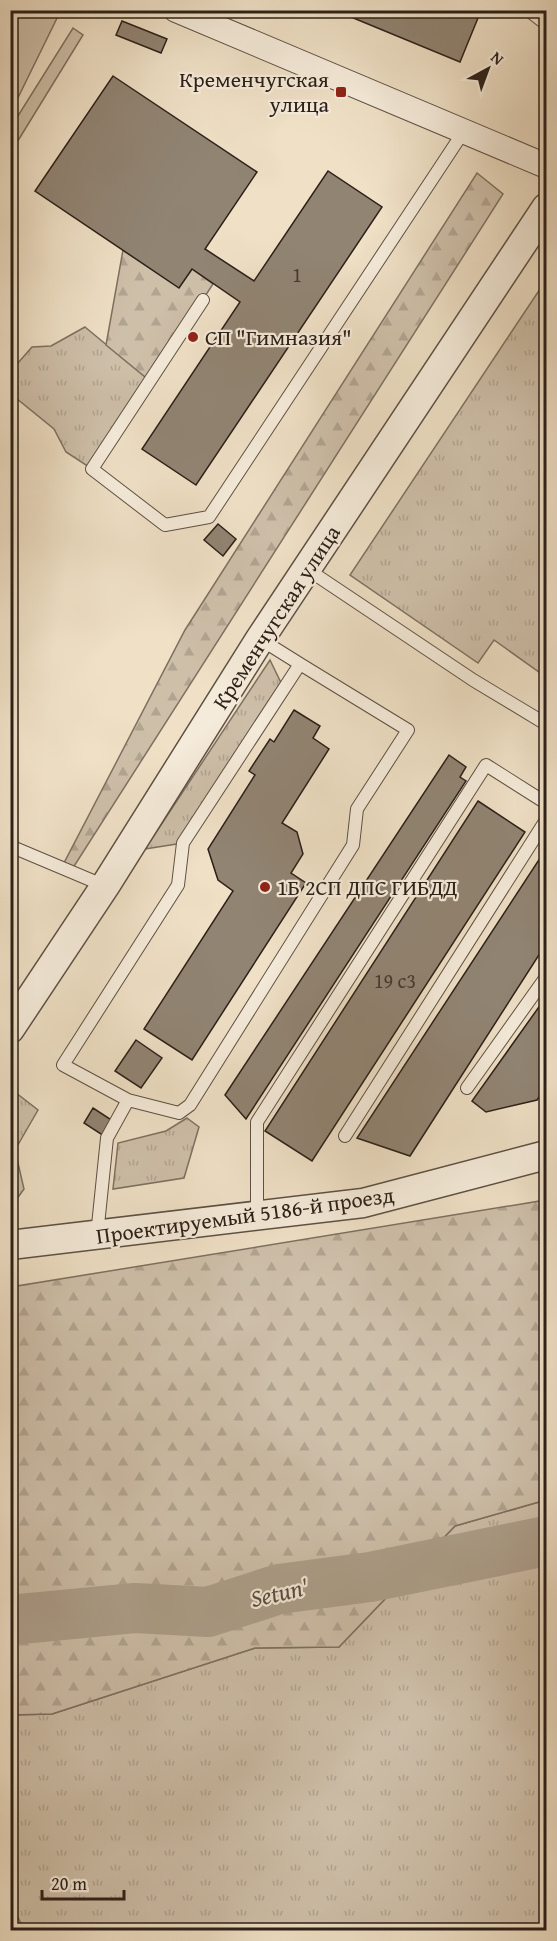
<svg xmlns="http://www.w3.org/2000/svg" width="557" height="1941" viewBox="0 0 557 1941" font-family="'Gentium Book Plus',serif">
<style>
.grass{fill:url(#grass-tufts);stroke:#7d7061;stroke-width:1.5}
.forest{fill:url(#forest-firs);stroke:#7d7061;stroke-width:1.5}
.pitch{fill:#cebfa9;stroke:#7d7061;stroke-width:1.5}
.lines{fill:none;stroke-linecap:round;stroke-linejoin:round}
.river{stroke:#ad9f8b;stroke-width:50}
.building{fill:#918473;stroke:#2c2019;stroke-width:1.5}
.service-casing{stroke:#5d5044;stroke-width:14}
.minor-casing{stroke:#5d5044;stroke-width:26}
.tertiary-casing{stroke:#5d5044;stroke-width:31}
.service{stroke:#f5ebda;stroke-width:12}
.minor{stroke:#f5ebda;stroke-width:24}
.tertiary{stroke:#f5ebda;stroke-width:28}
.poi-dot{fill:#8f2418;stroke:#f5ebda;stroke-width:2}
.labels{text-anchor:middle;stroke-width:4.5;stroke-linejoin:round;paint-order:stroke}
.number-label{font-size:20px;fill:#453930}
.poi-label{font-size:22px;fill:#2c2019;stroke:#f5ebda;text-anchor:start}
.street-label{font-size:22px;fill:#2c2019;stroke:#f5ebda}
.water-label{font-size:24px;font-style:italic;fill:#594c41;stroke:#f5ebda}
</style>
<defs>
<pattern id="grass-tufts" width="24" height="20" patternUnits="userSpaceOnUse" patternTransform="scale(1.5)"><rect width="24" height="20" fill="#cebfa9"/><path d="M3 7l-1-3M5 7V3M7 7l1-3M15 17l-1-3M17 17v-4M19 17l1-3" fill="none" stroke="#b1a491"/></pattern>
<pattern id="forest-firs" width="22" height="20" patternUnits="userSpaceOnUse" patternTransform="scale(1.5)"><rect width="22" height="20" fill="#cebfa9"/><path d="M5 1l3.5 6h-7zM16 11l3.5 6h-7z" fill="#b1a491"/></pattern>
</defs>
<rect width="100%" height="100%" fill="#efe0c6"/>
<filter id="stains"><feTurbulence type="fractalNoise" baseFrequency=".00333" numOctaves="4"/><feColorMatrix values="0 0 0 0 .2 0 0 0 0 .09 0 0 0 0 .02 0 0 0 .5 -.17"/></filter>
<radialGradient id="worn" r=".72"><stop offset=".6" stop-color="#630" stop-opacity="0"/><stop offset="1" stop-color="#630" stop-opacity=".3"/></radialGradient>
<path class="grass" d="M546,280V677L494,640L478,663L350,575Z
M85,327L150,381L92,469L66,452L54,429L11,394L17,364L32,347L51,346Z
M270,660L284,689L183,843L145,849Z
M11,1089L38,1110L15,1150L24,1189L11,1207Z
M187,1118L199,1127L184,1178L113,1189L118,1143L166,1131Z
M546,1500V1930H24L14,1909L11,1915V1715L52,1714L255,1648L339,1647L455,1526Z"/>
<path class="forest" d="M477,173L503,194L71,871L64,863L185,630Z
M123,250L179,287L192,269L213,284L150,381L106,345Z
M546,1200V1500L455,1526L339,1647L255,1648L52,1714L11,1715V1287Z"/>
<path class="pitch" d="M11,10L60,12L11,112L10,11Z
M73,28L83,35L11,152V127Z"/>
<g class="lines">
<path class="river" d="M10,1620L135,1608L208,1612L279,1589L370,1577L546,1541"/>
</g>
<path class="building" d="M334,10H461L478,18L460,62Z
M122,21L167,39L161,53L116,35Z
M113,76L257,172L205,249L254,281L328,171L382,207L196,485L142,449L240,302L192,269L179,288L35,191Z
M218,524L236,539L223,556L204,540Z
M294,710L320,726L313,738L329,749L282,823L297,832L303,854L291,873L306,883L192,1060L144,1029L233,891L218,880L208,849L255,775L249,771L270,739L274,742Z
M449,755L466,767L460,777L466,781L246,1119L225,1095Z
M478,801L525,832L312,1161L265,1131Z
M546,849V944L410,1156L357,1138Z
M546,997V1087L537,1100L486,1112L472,1101Z
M136,1040L162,1058L141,1088L115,1071Z
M93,1108L116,1123L107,1138L84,1123Z"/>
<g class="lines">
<defs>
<path id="service" d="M528,10L546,24
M203,300L92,469L165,525L209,517L464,131
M307,569L473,680L546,724
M10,846L105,886
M467,1088L546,977
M128,1100L179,1113L190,1105L353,845L357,809L408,730L300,664
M345,1136L546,820
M257,1216V1122L486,765L546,803
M97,1235L107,1138L128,1100L63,1065L178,885L183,843L300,664L260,639"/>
<path id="minor" d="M176,10L546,166"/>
<path id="tertiary" d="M10,1029L105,886L260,639L546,208
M10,1245L363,1203L546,1155"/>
</defs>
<use href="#service" class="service-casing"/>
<use href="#minor" class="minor-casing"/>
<use href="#tertiary" class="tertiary-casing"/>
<use href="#service" class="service"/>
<use href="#minor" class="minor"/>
<use href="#tertiary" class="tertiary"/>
</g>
<g class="poi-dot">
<rect x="335" y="86" width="12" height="12" rx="3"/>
<circle cx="193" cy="337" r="6"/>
<circle cx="265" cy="887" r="6"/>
</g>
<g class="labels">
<g class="number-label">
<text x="297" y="282">1</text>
<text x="395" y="988">19 с3</text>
</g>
<g class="poi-label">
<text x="329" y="87" text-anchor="end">Кременчугская<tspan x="329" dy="25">улица</tspan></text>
<text x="205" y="345">СП "Гимназия"</text>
<text x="277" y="895">1Б 2СП ДПС ГИБДД</text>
</g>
<g class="street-label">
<text transform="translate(276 617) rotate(-57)" y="8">Кременчугская улица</text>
<text transform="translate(245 1215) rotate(-8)" y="8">Проектируемый 5186-й проезд</text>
</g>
<g class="water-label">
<text transform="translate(279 1593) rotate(-13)" y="8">Setun'</text>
</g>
</g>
<rect width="557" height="1941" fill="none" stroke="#efe0c6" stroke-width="36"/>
<rect x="12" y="12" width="533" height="1917" fill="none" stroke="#2c2019" stroke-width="3"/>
<rect x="18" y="18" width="521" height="1905" fill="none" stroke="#2c2019" stroke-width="1.5"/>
<g transform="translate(488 69) rotate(41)" stroke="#f5ebda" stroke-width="4.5" paint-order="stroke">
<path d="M0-4.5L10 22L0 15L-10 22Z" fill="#2c2019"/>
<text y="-9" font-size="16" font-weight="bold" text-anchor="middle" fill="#2c2019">N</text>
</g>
<path d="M42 1890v9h82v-9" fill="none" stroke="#2c2019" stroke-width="3"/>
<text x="51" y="1890" font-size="18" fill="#2c2019" stroke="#f5ebda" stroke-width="4.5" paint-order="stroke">20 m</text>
<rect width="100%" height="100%" filter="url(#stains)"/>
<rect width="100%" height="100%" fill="url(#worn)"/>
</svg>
